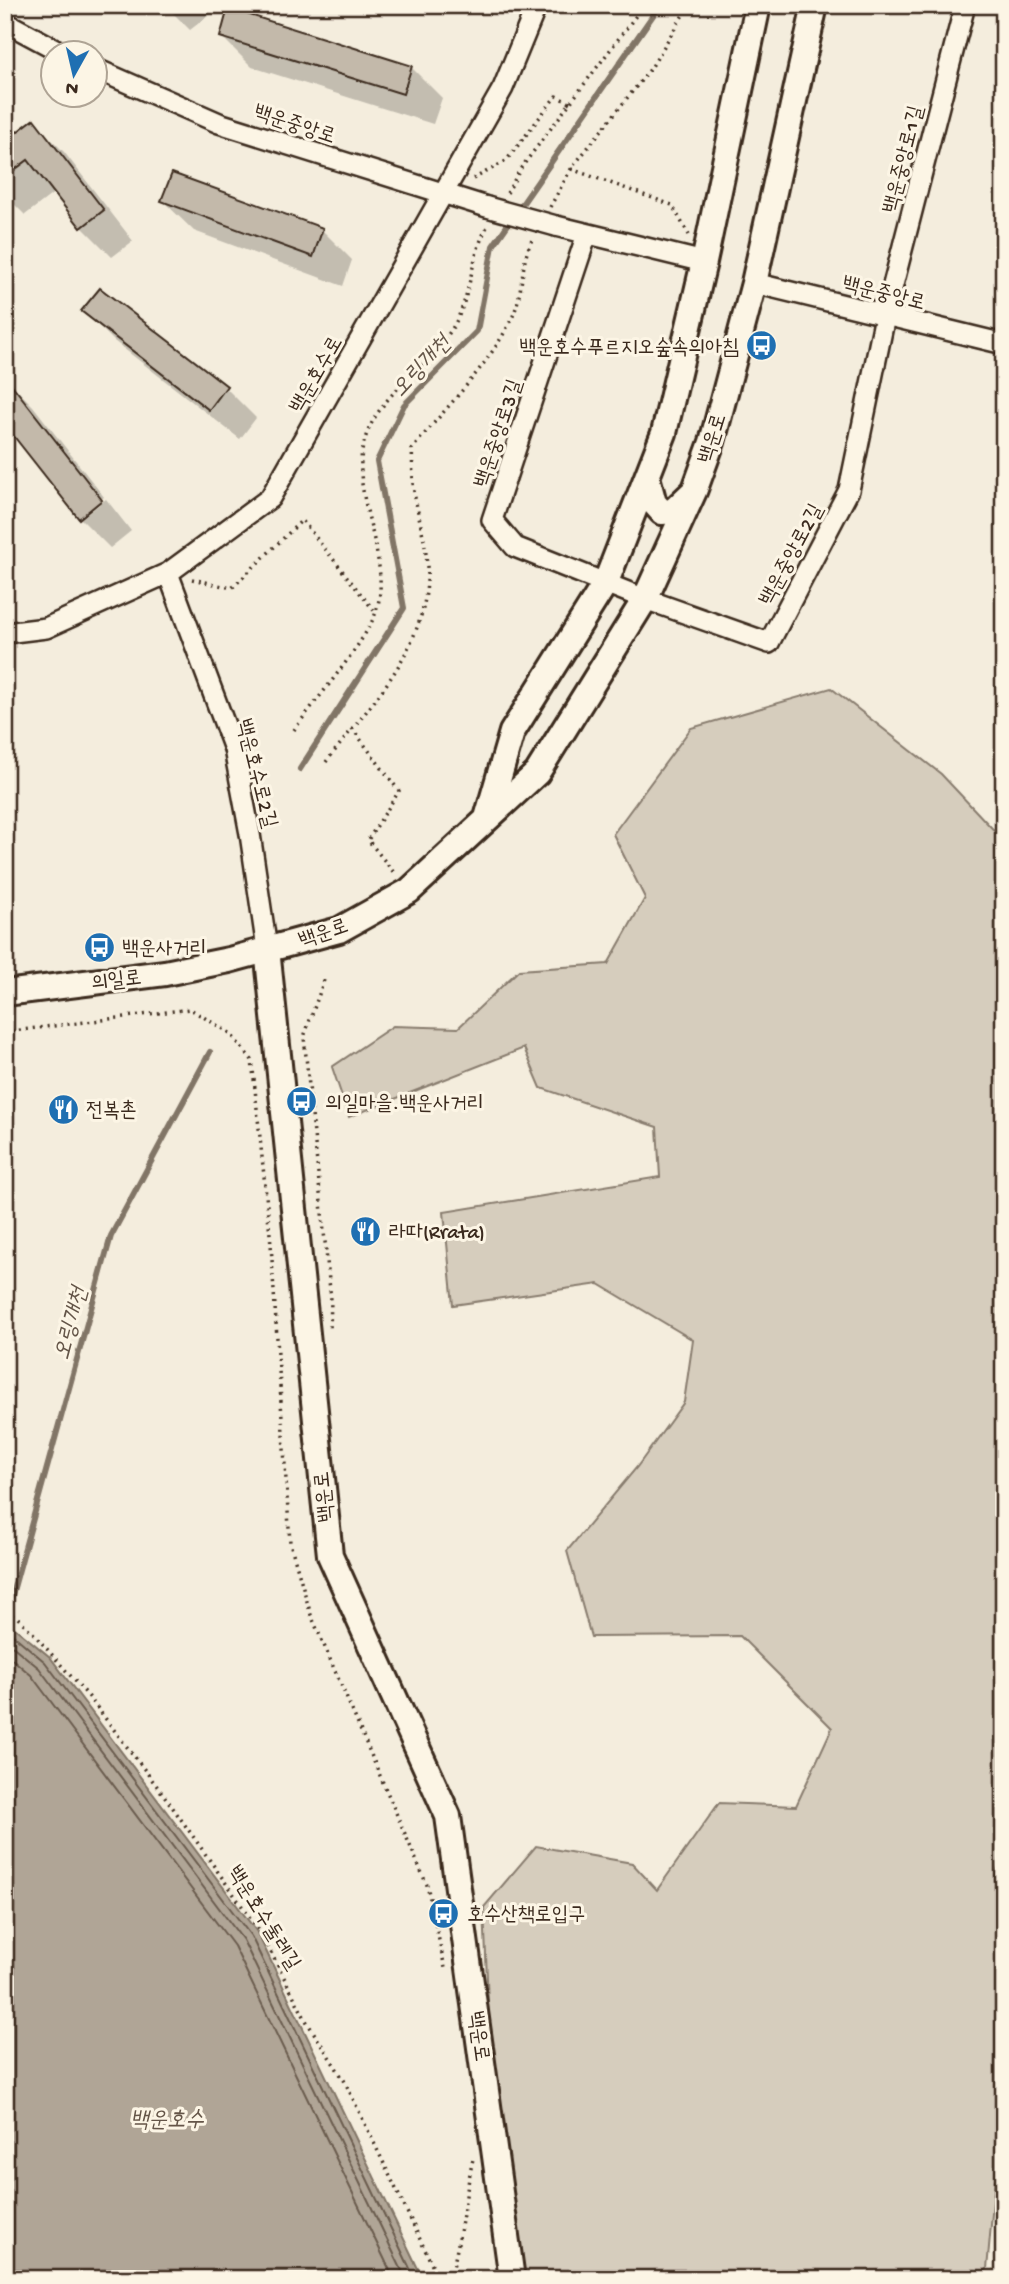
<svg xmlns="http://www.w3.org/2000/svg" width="1009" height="2284" viewBox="0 0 1009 2284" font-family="'Gochi Hand','Poor Story',sans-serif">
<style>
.green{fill:#d6cdbd;stroke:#887c6e;stroke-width:2}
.water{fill:#b0a596;stroke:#817466;stroke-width:2}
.shadow{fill:#0003}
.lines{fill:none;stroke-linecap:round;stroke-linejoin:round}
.shore{stroke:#6a5b4e;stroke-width:2}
.stream{stroke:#817466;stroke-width:6}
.building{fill:#c3b9aa;stroke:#3b2a1e;stroke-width:2}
.minor-casing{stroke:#3b2a1e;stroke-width:24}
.major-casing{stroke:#3b2a1e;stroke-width:30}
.path{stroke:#3b2a1e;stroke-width:3.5;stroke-dasharray:2 5;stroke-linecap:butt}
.minor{stroke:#fcf5e5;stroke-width:19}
.major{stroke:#fcf5e5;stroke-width:24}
.minor-bridge-casing{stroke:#3b2a1e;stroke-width:24;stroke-linecap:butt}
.minor-bridge{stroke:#fcf5e5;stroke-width:19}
.labels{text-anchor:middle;stroke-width:6;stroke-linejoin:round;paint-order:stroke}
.street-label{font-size:21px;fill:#3b2a1e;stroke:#fcf5e5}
.poi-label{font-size:21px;fill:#3b2a1e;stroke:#fcf5e5;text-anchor:start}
.water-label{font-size:23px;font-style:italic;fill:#645548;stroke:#fcf5e5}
</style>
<rect width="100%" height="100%" fill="#f4eddd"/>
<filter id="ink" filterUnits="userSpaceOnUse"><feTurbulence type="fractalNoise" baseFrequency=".0143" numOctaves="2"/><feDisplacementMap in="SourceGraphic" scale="14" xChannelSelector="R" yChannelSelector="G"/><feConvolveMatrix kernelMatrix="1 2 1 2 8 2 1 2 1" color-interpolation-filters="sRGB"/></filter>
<g filter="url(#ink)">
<path class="green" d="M831,688L941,774L1004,841V1841L995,1880L1004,1885V2177L995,2180L987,2269L976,2279H525L491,2076L484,1907L536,1846L632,1863L657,1890L719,1803L796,1806L832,1728L740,1636L591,1637L567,1551L637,1467L684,1402L693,1340L599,1284L453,1305L444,1212L660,1177L657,1127L541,1088L524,1048L349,1117L332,1067L393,1026L458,1028L519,970L608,964L645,898L613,834L691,728Z"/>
<path class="water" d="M5,1620L50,1657L257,1932L423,2279H5Z"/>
<path class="shadow" d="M165,5H209L213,12L190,30Z
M221,36L411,67L442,98L433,124L252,67Z
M34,122L64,152L133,241L112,257L82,227L55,192L25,215L5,195V144Z
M163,201L322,230L352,260L343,286L194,231Z
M84,311L226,388L256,418L240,439L114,341Z
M5,378L33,406L104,497L81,515V519L5,422Z
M106,499L131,531L110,548L81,519Z"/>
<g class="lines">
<path class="shore" d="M5,1628L45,1662L251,1936L415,2279
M5,1640L39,1668L243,1940L406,2279
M5,1653L31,1675L234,1946L394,2279"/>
<path class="stream" d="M300,769L404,608L377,461L404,405L477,331L493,246L660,5
M5,1620L111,1236L210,1052"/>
</g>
<path class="building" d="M228,8L412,66L403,94L220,37Z
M34,119L104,210L81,228L28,160L5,177V141Z
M172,173L323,228L313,257L161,201Z
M100,288L227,386L209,410L81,311Z
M5,376L102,500L79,519L5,425Z"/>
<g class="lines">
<defs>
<path id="minor" d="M5,22L61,52
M94,68L219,123L487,207
M556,226L704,262
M587,234L492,520L515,547L645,599L769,643L849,490L885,316L963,13
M754,283L1004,344
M168,573L234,749L250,834L267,949
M5,633L46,628L168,573L270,498L503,88L537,5"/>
<path id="major" d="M647,477L654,503L662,512L673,511L692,493
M487,818L512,732L606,582L664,433L704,262L758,5
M267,949L330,1555L448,1816L512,2279
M5,993L165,973L229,960L339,930L409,891L537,773L645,599L695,489L712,442L754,283L815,5"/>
</defs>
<use href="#minor" class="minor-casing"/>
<use href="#major" class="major-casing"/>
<path class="path" d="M571,169L672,205L689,235
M473,179L506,161L556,96L570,103
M507,193L521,168L644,5
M550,207L571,169L651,68L689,5
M192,579L232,588L302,520L376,613
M352,728L399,791L368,840L395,874
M294,730C314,702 365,643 376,612C394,558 347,492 365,439C380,392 429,367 453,327C472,295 470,258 487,227
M326,762C371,704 431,644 427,566C426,541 418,516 414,492C412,478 413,463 412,449C446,407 490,365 513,316C524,290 520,262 533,238
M324,980L304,1037L331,1300L330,1330
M5,1032L190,1009L230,1033L252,1060L271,1244L290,1543L311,1615L427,1885L445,1968
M5,1614L16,1616L34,1634L89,1697L166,1798L261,1933L307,2022L344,2080L439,2279
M450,2279C461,2239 464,2199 473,2159"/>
<use href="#minor" class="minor"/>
<use href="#major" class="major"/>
<defs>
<path id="minor-bridge" d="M487,207L556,226"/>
</defs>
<use href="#minor-bridge" class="minor-bridge-casing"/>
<use href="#minor-bridge" class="minor-bridge"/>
</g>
</g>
<defs>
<symbol id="bus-disc" viewBox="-11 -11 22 22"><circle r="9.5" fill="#1f6fb2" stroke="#fcf5e5"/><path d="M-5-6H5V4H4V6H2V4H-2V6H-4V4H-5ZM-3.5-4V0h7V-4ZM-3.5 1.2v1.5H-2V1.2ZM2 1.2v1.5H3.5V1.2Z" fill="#fff"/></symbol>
<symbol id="restaurant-disc" viewBox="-11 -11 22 22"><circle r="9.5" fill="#1f6fb2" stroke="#fcf5e5"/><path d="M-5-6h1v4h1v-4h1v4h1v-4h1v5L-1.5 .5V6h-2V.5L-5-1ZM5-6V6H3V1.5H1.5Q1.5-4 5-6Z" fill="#fff"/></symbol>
</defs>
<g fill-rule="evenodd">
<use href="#bus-disc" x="744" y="328" width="35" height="35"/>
<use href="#bus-disc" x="82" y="930" width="35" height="35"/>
<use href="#bus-disc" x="284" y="1084" width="35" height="35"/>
<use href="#restaurant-disc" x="46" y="1092" width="35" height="35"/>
<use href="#restaurant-disc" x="348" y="1214" width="35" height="35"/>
<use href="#bus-disc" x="426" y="1896" width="35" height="35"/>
</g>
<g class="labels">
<g class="street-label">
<text transform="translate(295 123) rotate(18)" y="7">백운중앙로</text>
<text transform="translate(902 159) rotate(-76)" y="7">백운중앙로1길</text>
<text transform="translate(884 292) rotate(14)" y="7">백운중앙로</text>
<text transform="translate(315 374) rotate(-60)" y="7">백운호수로</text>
<text transform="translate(497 433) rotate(-72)" y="7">백운중앙로3길</text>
<text transform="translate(711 438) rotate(-73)" y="7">백운로</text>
<text transform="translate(790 554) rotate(-62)" y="7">백운중앙로2길</text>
<text transform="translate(258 773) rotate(76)" y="7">백운호수로2길</text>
<text transform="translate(323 932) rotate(-19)" y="7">백운로</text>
<text transform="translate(116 979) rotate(-7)" y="7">의일로</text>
<text transform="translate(323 1497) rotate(-96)" y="7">백운로</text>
<text transform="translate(265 1917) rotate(58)" y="7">백운호수둘레길</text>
<text transform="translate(480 2036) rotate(82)" y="7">백운로</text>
</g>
<g class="poi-label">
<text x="739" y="353" text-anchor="end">백운호수푸르지오숲속의아침</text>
<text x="122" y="954">백운사거리</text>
<text x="325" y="1109">의일마을.백운사거리</text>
<text x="86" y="1116">전복촌</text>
<text x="389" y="1238">라따(Rrata)</text>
<text x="467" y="1920">호수산책로입구</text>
</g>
<g class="water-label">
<text transform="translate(420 365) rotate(-47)" y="8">오링개천</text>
<text transform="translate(69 1323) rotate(-75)" y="8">오링개천</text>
<text x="167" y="2126">백운호수</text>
</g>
</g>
<rect width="1009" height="2284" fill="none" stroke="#fcf5e5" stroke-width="28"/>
<rect x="14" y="14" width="981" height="2256" fill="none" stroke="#3b2a1e" stroke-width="2.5" filter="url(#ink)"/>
<g transform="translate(74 74) rotate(188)"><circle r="33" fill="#fcf5e5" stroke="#afa495" stroke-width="2"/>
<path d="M0-5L12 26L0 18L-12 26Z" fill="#1f6fb2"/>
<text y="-10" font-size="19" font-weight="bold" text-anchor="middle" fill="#3b2a1e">N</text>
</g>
</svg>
